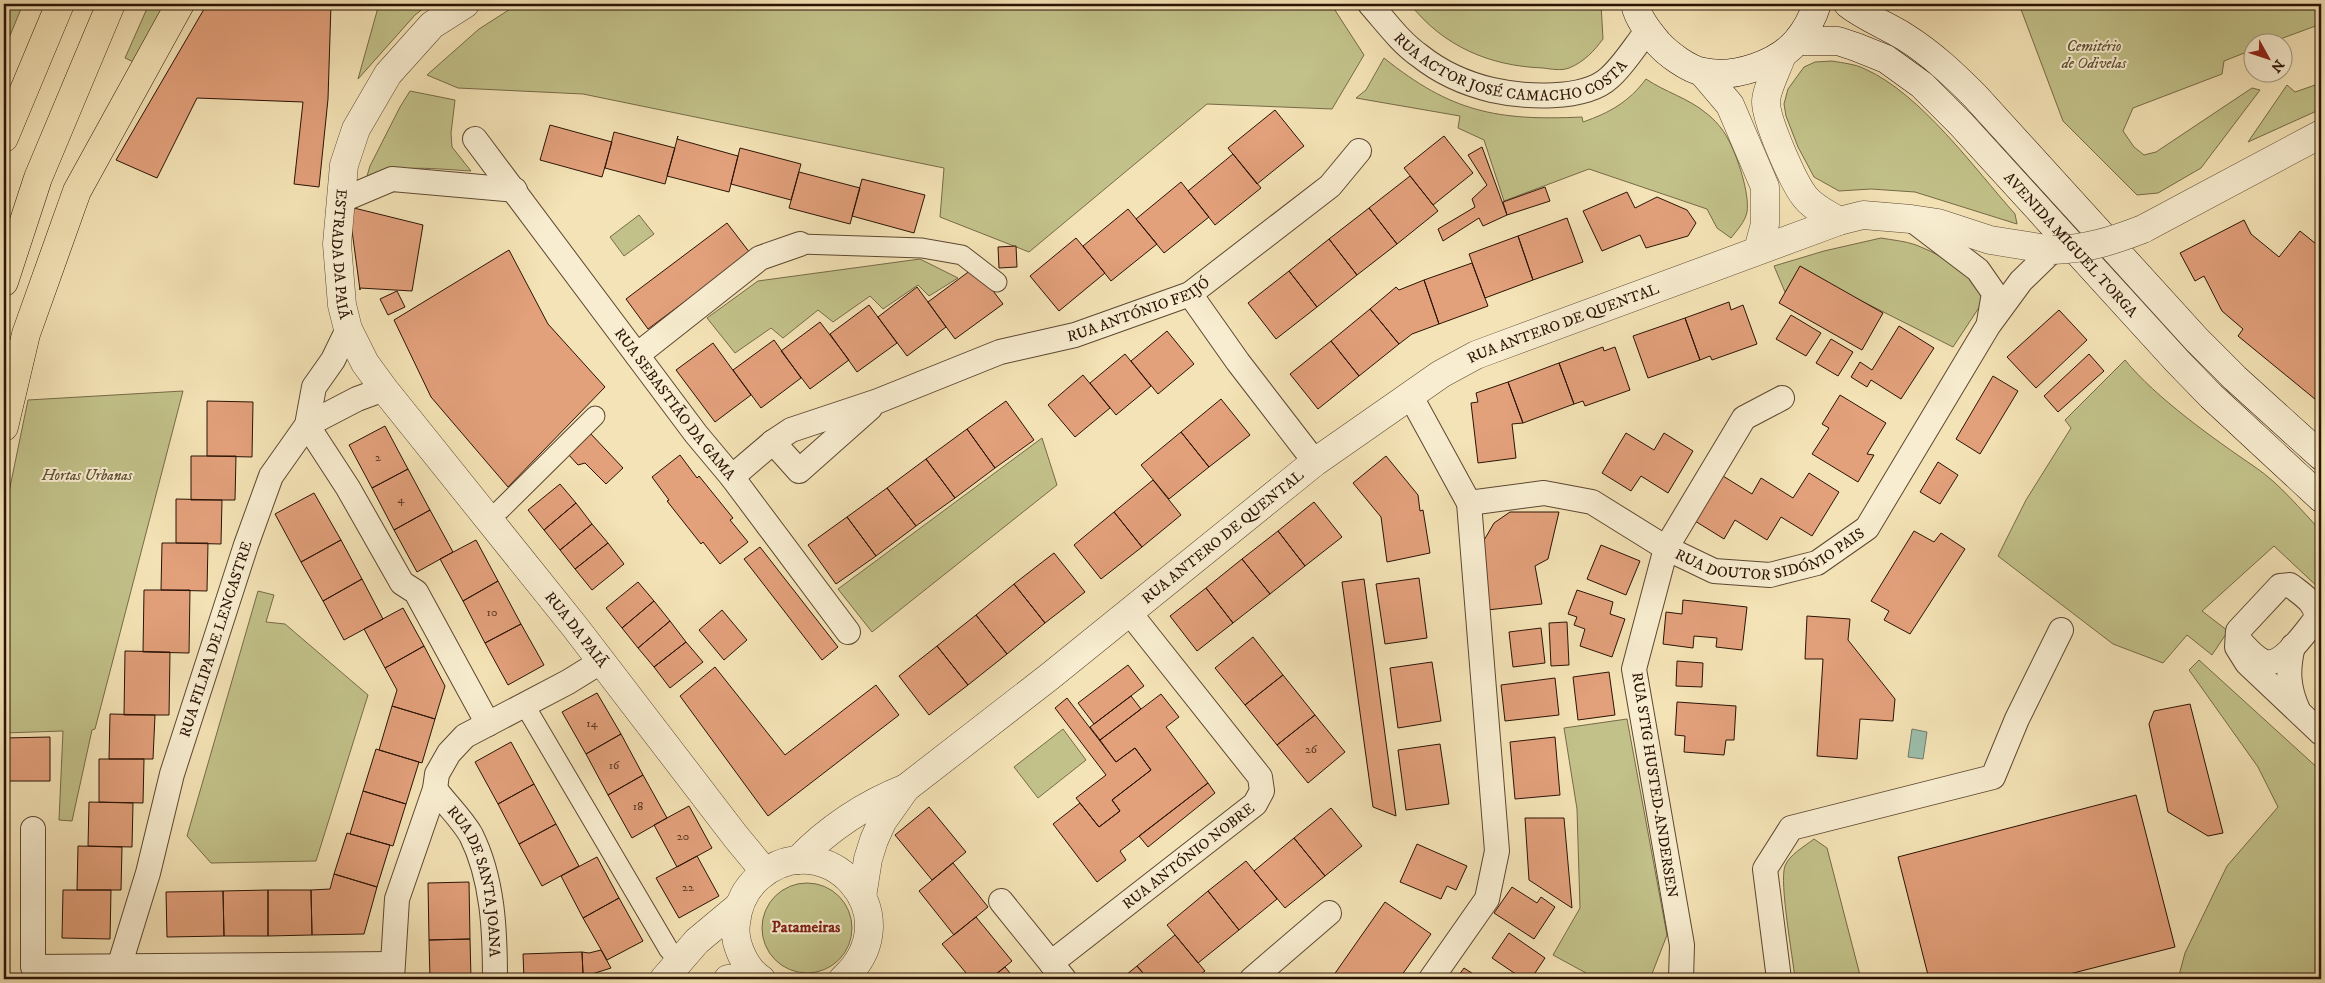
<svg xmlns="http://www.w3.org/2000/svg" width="2325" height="983" viewBox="0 0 2325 983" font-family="'IM FELL DW Pica',serif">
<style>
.green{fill:#c2c189;stroke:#766a47}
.water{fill:#9cbeab;stroke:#6f7a69}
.building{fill:#e2a07b;stroke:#2b1305}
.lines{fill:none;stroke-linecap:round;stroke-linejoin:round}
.pedestrian-casing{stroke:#5d4731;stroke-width:21}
.minor-casing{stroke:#5d4731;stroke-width:26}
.tertiary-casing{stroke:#5d4731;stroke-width:29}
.secondary-casing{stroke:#2b1305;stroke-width:29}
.trunk-casing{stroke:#2b1305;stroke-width:29}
.pedestrian{stroke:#f8edd0;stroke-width:19}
.minor{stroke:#f8edd0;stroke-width:24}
.tertiary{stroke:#f8edd0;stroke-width:28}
.secondary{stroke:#f8edd0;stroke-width:28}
.trunk{stroke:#f4e3b6;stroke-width:28}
.tertiary-bridge-casing{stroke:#5d4731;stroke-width:29;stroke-linecap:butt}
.tertiary-bridge{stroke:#f8edd0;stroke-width:28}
.labels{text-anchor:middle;stroke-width:4;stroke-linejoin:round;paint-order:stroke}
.number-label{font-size:12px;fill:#593622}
.street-label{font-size:15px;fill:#2b1305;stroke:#f8edd0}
.park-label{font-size:15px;font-style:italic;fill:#605033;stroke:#f8edd0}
.neighbourhood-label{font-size:16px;font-weight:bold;fill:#7a1f14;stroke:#f8edd0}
</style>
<rect width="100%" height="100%" fill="#f4e3b6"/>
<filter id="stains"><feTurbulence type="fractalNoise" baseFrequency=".004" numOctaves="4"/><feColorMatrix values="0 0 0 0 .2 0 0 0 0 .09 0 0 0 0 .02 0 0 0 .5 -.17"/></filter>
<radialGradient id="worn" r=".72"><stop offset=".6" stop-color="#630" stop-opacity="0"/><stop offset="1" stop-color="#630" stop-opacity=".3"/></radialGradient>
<path class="green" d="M4,4H23L4,50Z
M149,4H171L138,64L125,58Z
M379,4H429L415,15L358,79Z
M518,4H1331L1364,55L1332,109L1207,104L1029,252L940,217L944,168L583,94L458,88L427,75L479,29Z
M1410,4H1601L1603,39C1594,51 1584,62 1569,68C1562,71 1550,69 1543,68C1489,66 1443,46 1410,4Z
M2019,4H2321V24L2272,42H2252V50L2224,61L2222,74L2133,108L2123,131L2134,147L2144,155L2156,152L2252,88L2260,90L2201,168L2158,193L2137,195L2063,121Z
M1384,58C1451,112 1497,121 1582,117L1583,122C1609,113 1629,102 1646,79C1665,92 1688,98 1706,113C1714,119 1723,129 1728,139C1737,155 1750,194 1747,212C1745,222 1737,230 1731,238L1717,228L1707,209L1589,169L1504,201L1484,140L1458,128L1460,116L1356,98L1366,90Z
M1832,61C1843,63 1855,64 1865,69C1921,94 1974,168 2015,214L2017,224L1915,192L1871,189L1839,191L1814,177L1798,147L1786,116L1784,104L1788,89L1804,67L1815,62Z
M2321,83V109L2248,142L2287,85L2295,92Z
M410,91L455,100L451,133L452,147L471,171C435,169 401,164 367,176L370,166L400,107Z
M639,215L654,234L624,256L610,237Z
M1881,238C1892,240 1905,241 1916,245C1941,255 1975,273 1984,300L1953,347L1802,271L1785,292L1774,266L1824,251Z
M920,259L958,278L929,296L918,285L883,309L870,296L833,322L818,310L783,338L771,328L735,353L707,318L758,281Z
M2125,360C2156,398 2214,439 2255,467C2280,484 2300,509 2321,531V590L2274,546L2202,611L2228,631L2212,655L2187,635L2163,663L2113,644L1998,556L2026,500L2071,428L2065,420Z
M183,391L95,729L92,730L72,821L59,820L63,731L4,733V516L28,400Z
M1042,438L1057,485L872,632L838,589Z
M258,591L274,595L266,622L285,624L368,695L316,861L211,863L187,836Z
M2199,660L2321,771V798L2319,801L2321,803V979H2178L2185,953L2227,866L2278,807L2258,767L2189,670Z
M1627,719L1667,935L1650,979H1597L1553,955L1580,908L1577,809L1564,728Z
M1063,729L1086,760L1038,798L1014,767Z
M1814,839L1827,848L1861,979H1795C1793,958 1779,882 1785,866C1789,855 1805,846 1814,839Z
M762 928a45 45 0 1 1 90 0a45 45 0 1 1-90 0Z"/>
<path class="water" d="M1912,729L1927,732L1923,759L1908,757Z"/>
<path class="building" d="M207,4H331L328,99L319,187L294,184L303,102L197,98L157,178L116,160Z
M1275,110L1304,146L1257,184L1228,148Z
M550,125L612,142L602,177L540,160Z
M614,132L675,148L665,184L605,168Z
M678,136L677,139L738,156L729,192L667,176Z
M1444,136L1473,173L1433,205L1404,168Z
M1482,147L1507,215L1483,226L1479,218L1443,241L1438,229L1475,207L1472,199L1487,185L1468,155Z
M740,148L801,164L791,200L731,184Z
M1233,154L1261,188L1215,225L1188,191Z
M799,172L860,188L850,224L789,208Z
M1410,176L1438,211L1397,244L1369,208Z
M862,179L925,195L914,233L852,216Z
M1181,182L1209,217L1164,253L1136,219Z
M1545,187L1550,201L1507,215L1503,202Z
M1627,192L1635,208L1657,197L1687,210L1696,223L1688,236L1646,248L1640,235L1602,251L1583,211Z
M354,208L423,225L412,291L360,288V290L351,223Z
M1369,208L1397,244L1357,275L1329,239Z
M1128,209L1157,244L1111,281L1083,246Z
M1567,218L1583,262L1533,280L1518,236Z
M2244,220L2251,234L2279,257L2300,231L2321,248V404L2238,336L2243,329L2222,311L2204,276L2195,281L2180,253Z
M727,223L750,253L648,329L626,299Z
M1518,236L1533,280L1485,298L1469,254Z
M1076,238L1105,273L1059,311L1030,276Z
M1329,239L1357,275L1317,307L1289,271Z
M1016,246L1017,267L999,268L998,247Z
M509,250L548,324L605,387L508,487L431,397L394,320Z
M1472,263L1488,306L1439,324L1424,280Z
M1800,266L1883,313L1862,350L1779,303Z
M975,267L1003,304L955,339L928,302Z
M1289,271L1317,307L1276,339L1248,303Z
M1424,280L1439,324L1412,334L1399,344L1370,309L1396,287L1399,290Z
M917,287L946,327L907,356L878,317Z
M397,291L405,307L388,315L380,299Z
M1729,302L1731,310L1743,305L1757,344L1712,360L1710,356L1700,360L1685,318Z
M869,305L897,343L857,372L830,334Z
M1370,309L1399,344L1359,376L1331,341Z
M2059,310L2087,340L2036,388L2007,357Z
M1791,315L1821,333L1806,356L1776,339Z
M1685,318L1700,360L1648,378L1633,336Z
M820,322L849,360L810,389L781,351Z
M1899,326L1934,348L1901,399L1871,380L1867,387L1851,377L1860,362L1872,370Z
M1167,331L1194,364L1158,394L1131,361Z
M1831,339L1853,352L1838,376L1816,363Z
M774,340L801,378L761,408L733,370Z
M1331,341L1359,376L1318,409L1290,374Z
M713,343L751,395L715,422L676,370Z
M1603,347L1604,351L1615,347L1630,390L1585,406L1583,401L1574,404L1559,363Z
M1125,354L1151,386L1116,415L1090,383Z
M2089,354L2104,371L2058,412L2044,396Z
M1559,363L1574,404L1523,423L1508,382Z
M1083,375L1110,408L1075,437L1048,405Z
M1993,376L2018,391L1980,454L1956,439Z
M1508,382L1523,423L1512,424L1516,458L1478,463L1471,403L1478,402L1476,393Z
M1840,395L1886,423L1867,454L1874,455L1858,482L1812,454L1829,428L1822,424Z
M1221,399L1250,435L1209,467L1181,432Z
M207,401L253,402L252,457L207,456Z
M1006,401L1034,440L995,468L967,429Z
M385,426L408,469L372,488L349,445Z
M967,429L995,468L955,498L926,459Z
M1181,432L1209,467L1169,499L1141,465Z
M590,433L623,468L606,484L585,463L578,465L568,454Z
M1626,433L1654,450L1664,433L1693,451L1668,493L1641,476L1631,491L1602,473Z
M680,455L697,478L699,476L733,518L730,520L748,542L720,564L703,542L701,544L667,501L669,500L652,477Z
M191,456H236L235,500H191Z
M1386,456L1418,495L1420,511L1423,510L1430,553L1387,562L1381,517L1353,483Z
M926,459L955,498L916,526L887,488Z
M1938,462L1958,475L1940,504L1920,492Z
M408,469L430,510L394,530L372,488Z
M1809,473L1839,492L1812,536L1781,517L1767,540L1735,520L1724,539L1695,521L1723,476L1752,494L1761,478L1793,498Z
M1153,480L1181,515L1142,547L1114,512Z
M560,484L576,503L544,530L528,510Z
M887,488L916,526L876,556L847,517Z
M314,493L341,540L301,562L275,514Z
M176,499L222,500L221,544L176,543Z
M1314,502L1342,537L1305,566L1278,531Z
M576,503L592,524L560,550L544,530Z
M430,510L453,552L417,572L394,530Z
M1114,512L1142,547L1101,579L1074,545Z
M1510,512H1559L1548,559L1535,566L1542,604L1487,610L1483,542L1494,523Z
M847,517L876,556L836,584L808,545Z
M592,524L608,543L575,569L560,550Z
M1278,531L1305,566L1270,594L1242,559Z
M1914,531L1934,542L1941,533L1965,549L1910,634L1884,620L1889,611L1871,601Z
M341,540L362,579L323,601L301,562Z
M476,540L498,581L463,601L440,559Z
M162,543H208L207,591L161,590Z
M608,543L624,564L592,590L575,569Z
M1601,545L1640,561L1626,595L1587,579Z
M760,547L838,647L822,660L744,559Z
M1054,553L1085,592L1045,623L1014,584Z
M1242,559L1270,594L1233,623L1206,588Z
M1419,578L1427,638L1385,644L1376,584Z
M362,579L383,619L344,640L323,601Z
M1364,579L1396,816L1373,807L1342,582Z
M498,581L521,624L485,643L463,601Z
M638,582L654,601L622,628L606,608Z
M1014,584L1045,623L1007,654L976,615Z
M1206,588L1233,623L1197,651L1170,616Z
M144,590H190L189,653L143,652Z
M1577,590L1613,602L1610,614L1625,619L1612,657L1580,646L1585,629L1574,625L1577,617L1568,614Z
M1683,600L1747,607L1742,650L1716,647L1717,638L1694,636L1693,648L1663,644L1666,612L1682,614Z
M654,601L670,621L638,648L622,628Z
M403,608L424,646L385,668L364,629Z
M722,610L747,640L724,660L699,630Z
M976,615L1007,654L968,685L937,646Z
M1807,616L1850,619L1848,640L1895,699L1893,721L1860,719L1857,759L1817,756L1823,659H1805Z
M670,621L686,642L654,667L638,648Z
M1567,622L1569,665L1551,666L1549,623Z
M521,624L544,665L508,685L485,643Z
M1541,628L1545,663L1513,667L1509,632Z
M1253,637L1283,675L1245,705L1215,668Z
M686,642L703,662L670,688L654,667Z
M424,646L445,686L435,719L392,706L397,690L385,668Z
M937,646L968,685L929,715L899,676Z
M125,651L170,652L169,715H124Z
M1677,661L1703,663L1702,687L1676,686Z
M1432,662L1441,721L1398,728L1390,668Z
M1128,665L1144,686L1094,724L1078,703Z
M715,667L785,755L876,685L899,715L768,816L680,696Z
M1609,672L1615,715L1578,720L1573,677Z
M1283,675L1315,715L1277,745L1245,705Z
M1555,678L1559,715L1505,721L1501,685Z
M597,693L621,734L586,754L562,712Z
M1161,694L1179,717L1166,727L1208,783L1120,851L1126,860L1097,882L1053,824L1080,803L1099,827L1120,811L1112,800L1151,770L1135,748L1116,762L1100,740Z
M1131,696L1141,709L1100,740L1090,727Z
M1067,698L1116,762L1135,748L1151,770L1112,800L1120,811L1099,827L1076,798L1106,775L1055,708Z
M1677,702L1736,706L1734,740H1726L1724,755L1684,752L1685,736L1675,735Z
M2190,704L2223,833L2208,836L2168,812L2149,724L2154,711Z
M392,706L435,719L422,763L379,750Z
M110,714L155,715L153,759H109Z
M1315,715L1345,752L1308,783L1277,745Z
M621,734L643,775L608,795L586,754Z
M50,737V781H4V738Z
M1555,737L1560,795L1515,799L1510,742Z
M511,742L534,784L498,804L475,762Z
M1440,744L1449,804L1406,810L1398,750Z
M376,749L419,762L406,804L363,791Z
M99,759H144L143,803L99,802Z
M643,775L667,818L632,838L608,795Z
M1208,783L1215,793L1148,847L1139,836Z
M534,784L556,824L519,844L498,804Z
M363,791L406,804L393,846L350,834Z
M2136,795L2175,947L2050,979H1929L1898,857Z
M89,802L133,803L132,847L88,846Z
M689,806L712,848L677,867L654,825Z
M929,807L966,852L932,880L895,835Z
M1331,808L1362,846L1325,876L1294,838Z
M1525,818H1564L1572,908L1529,880Z
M556,824L579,866L542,886L519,844Z
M4,825L6,891H4Z
M347,833L390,845L377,887L334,874Z
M1294,838L1325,876L1285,908L1254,871Z
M1417,844L1467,866L1456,890L1447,886L1441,899L1400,882Z
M78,846L122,847L121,890H77Z
M697,856L719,896L679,918L656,878Z
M597,857L619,898L583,918L561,876Z
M1246,861L1277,899L1239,930L1208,891Z
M953,863L988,907L954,935L919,891Z
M334,874L377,887L364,934L312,935L311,890L330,889Z
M469,882L470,939L429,940L428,883Z
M1512,887L1537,903L1541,897L1555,907L1534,939L1494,913Z
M63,890H111L110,939L62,938Z
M268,890V936H224L223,891Z
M268,890H311L312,935L268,936Z
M4,891H6L7,957H4Z
M223,891L224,936L167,937L166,892Z
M1208,891L1239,930L1198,963L1167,925Z
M619,898L643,941L607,960L583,918Z
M1385,902L1431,934L1399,979H1331Z
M976,917L1012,961L990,979H971L942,944Z
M1509,933L1545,958L1531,979H1523L1492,958Z
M1175,935L1205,971L1194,979H1148L1137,966Z
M470,939L471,979H430L429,940Z
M601,950L611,968L592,974H583L582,952L589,953Z
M582,952L583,974H563V979H524L523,954Z
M4,957H7L8,979H4Z
M1137,966L1148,979H1121Z
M1005,967L1015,979H990Z
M1464,968L1481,979H1456Z"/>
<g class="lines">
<defs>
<path id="pedestrian" d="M800,244L922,248L962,255L997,282
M500,510L595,416
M524,704L669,950"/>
<g id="minor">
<path id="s1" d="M1370,4C1386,22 1400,42 1420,56C1440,72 1467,84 1492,90C1523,97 1584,101 1609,78C1624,65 1635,46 1647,31"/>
<path id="s2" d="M475,139L696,434L732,477L848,632"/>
<path d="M340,201L392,179L515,190"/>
<path d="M1911,219L1978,270L1994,293L1989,322"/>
<path d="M1190,294L1238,362L1315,462"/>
<path d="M637,355L760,258L800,244"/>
<path d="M1410,395L1469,503L1497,851L1487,899L1431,979"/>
<path d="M307,425L348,488L402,583L416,592L488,724"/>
<path d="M307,425L357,399L384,389"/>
<path d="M773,442L799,471L870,408"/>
<path id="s3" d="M732,477L773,442L791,430L878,401L1000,352L1075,335L1190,294L1330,186L1359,151"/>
<path id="s4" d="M1469,503L1544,493L1592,502L1666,548L1714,571L1770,575L1817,563L1867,528L1988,326L2021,281L2053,250"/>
<path d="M2238,639C2245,646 2255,659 2265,662C2283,666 2306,631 2316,619C2318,603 2301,594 2290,585L2280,586L2238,631L2237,647L2247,663L2321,733"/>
<path d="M2293,646C2287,670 2288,688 2298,710"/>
<path id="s5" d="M435,789C446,804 462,819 471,835C493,879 495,931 495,979"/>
<path d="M33,829V967L392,964"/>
<path d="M1001,901L1064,979"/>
<path id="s6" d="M1051,963L1255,804L1262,791L1260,777L1129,612"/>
<path id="s7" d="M119,979V967L148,873L172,774L246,545L271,476L307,425L314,387L333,360L348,329"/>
<path d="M392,979L397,899L435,789L437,774L449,753L465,736L568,682L602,661"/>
<path d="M1252,979L1329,913"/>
<path d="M1681,979L1682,945L1634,669L1666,548L1744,418L1782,398"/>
<path d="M1779,979L1765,869L1791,828L1993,777L2017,719L2061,630"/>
</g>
<g id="tertiary">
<path id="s8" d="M465,4L432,25L388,74L356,129L344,165L337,244L342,305L348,329L365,363L384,389L575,627L736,837L765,872"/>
<path d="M1782,55C1778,67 1766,90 1766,102C1766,120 1793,182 1805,197C1814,208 1827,214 1839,221"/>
<path d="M1702,72L1730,105L1765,187V224L1758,250"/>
<path d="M2143,229L2321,134"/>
<path d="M798,860C829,828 863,805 906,788"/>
<path id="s9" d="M862,897L868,859L874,840L882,822L906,788L1049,677L1315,462L1441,374L1476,355L1839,221L1863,215L1911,219L1938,223L1990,240L2053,250"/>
<path d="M664,979L697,941L739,906"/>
<path d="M728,979L757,977"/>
<path d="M761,979C745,969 733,942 736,923C738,904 745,889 759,877C824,821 914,914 843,979"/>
</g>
<g id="secondary">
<path d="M1635,4C1638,19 1649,32 1658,43C1668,54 1688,69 1703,72C1734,79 1777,64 1797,41C1806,30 1813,17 1817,4"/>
<path d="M1848,4C1866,18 1886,25 1905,37C1932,54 1953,74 1975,96L2197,340L2235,378L2321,456"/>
<path id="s10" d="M1797,41H1838L1856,47L1886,59L1922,85L1961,124L2178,362L2211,396L2321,498"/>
</g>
<path id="trunk" d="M4,138L60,4
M4,282L38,178L111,4
M4,427L26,334L77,191L180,4"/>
</defs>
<use href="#pedestrian" class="pedestrian-casing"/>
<use href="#minor" class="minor-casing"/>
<use href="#tertiary" class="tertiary-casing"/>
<use href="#secondary" class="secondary-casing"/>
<use href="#trunk" class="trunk-casing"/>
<use href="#pedestrian" class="pedestrian"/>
<use href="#minor" class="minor"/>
<use href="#tertiary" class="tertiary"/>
<use href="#secondary" class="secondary"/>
<use href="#trunk" class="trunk"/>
<defs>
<path id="tertiary-bridge" d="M2053,250C2087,249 2112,241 2143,229"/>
</defs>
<use href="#tertiary-bridge" class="tertiary-bridge-casing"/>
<use href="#tertiary-bridge" class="tertiary-bridge"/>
</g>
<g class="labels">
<g class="number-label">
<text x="378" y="461">2</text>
<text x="401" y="503">4</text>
<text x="492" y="616">10</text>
<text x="592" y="727">14</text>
<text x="1311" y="753">26</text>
<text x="614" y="769">16</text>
<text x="638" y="810">18</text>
<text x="683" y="840">20</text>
<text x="688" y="891">22</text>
</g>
<g class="street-label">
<text dy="5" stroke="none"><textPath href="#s1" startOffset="168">RUA ACTOR JOSÉ CAMACHO COSTA</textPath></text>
<text dy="5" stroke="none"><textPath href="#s10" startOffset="355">AVENIDA MIGUEL TORGA</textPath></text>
<text dy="5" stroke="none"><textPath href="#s8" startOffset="296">ESTRADA DA PAIÃ</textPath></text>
<text dy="5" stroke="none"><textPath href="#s3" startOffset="444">RUA ANTÓNIO FEIJÓ</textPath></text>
<text dy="5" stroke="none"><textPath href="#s9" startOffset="929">RUA ANTERO DE QUENTAL</textPath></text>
<text dy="5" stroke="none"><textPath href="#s2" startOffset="332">RUA SEBASTIÃO DA GAMA</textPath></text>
<text dy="5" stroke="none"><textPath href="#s9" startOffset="524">RUA ANTERO DE QUENTAL</textPath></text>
<text dy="5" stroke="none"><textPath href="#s4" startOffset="324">RUA DOUTOR SIDÓNIO PAIS</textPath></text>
<text dy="5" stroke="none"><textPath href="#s8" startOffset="750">RUA DA PAIÃ</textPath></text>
<text dy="5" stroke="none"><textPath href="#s7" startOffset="354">RUA FILIPA DE LENCASTRE</textPath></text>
<text transform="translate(1655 785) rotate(81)" y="5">RUA STIG HUSTED-ANDERSEN</text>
<text dy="5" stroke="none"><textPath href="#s6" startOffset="174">RUA ANTÓNIO NOBRE</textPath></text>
<text dy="5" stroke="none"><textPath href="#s5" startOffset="104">RUA DE SANTA JOANA</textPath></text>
</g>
<g class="park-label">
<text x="2094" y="51">Cemitério<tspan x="2094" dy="17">de Odivelas</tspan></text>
<text x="87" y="480">Hortas Urbanas</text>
</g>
<g class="neighbourhood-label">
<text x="806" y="932">Patameiras</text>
</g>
</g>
<rect width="2325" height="983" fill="none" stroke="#f4e3b6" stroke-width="20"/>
<rect x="5" y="5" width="2315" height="973" fill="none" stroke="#2b1305" stroke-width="2.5"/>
<rect x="10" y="10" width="2305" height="963" fill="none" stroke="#2b1305"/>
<g transform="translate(2268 58) rotate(130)"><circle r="24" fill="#f8edd0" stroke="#a6967f"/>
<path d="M0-4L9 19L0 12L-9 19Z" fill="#8f2418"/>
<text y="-8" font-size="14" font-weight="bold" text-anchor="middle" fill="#2b1305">N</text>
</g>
<rect width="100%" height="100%" filter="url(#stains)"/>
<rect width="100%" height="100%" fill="url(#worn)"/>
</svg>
